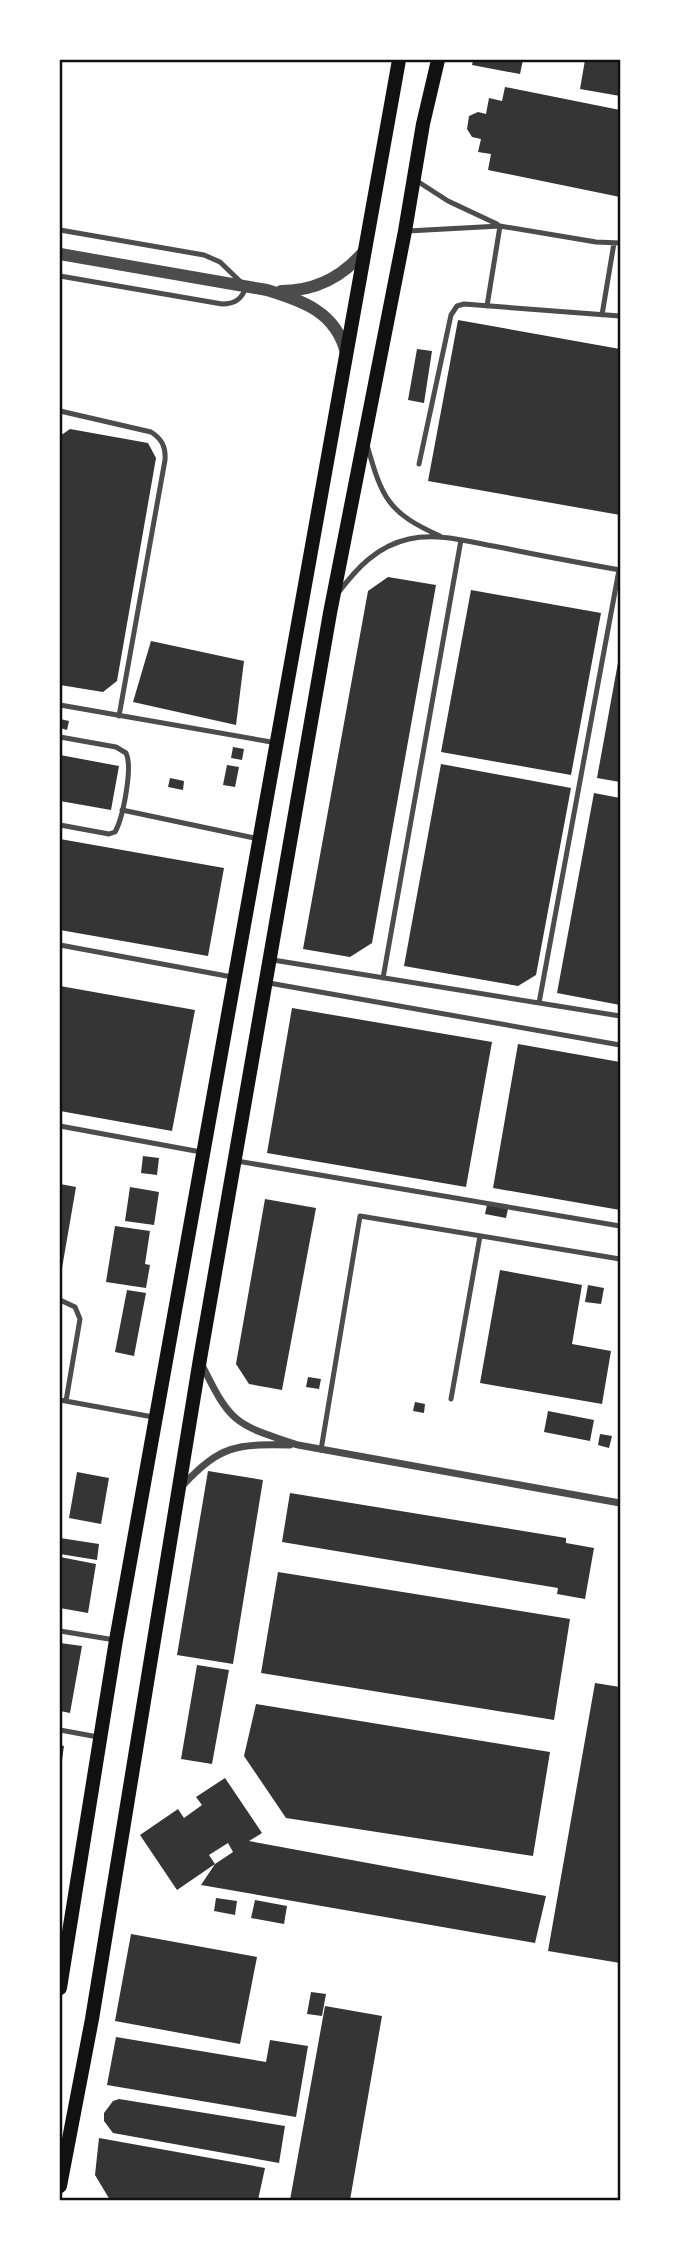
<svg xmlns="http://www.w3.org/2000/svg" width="680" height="2260" viewBox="0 0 680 2260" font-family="'Source Serif 4',serif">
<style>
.building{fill:#353535}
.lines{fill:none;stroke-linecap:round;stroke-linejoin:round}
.service{stroke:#4c4c4c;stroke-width:5}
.minor{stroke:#4c4c4c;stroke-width:7}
.tertiary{stroke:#4c4c4c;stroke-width:12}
.secondary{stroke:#111;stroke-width:14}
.neatline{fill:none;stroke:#111;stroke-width:2.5}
</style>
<rect width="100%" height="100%" fill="#fff"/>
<path class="building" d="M473,60H523L520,74L472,65Z
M585,60H620V96L580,89Z
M505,87L620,110V197L488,170L491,154L478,152L481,139L472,137L467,129L469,116L478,112L486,114L489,98L502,101Z
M458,320L620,349V515L428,481Z
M417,349L432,351L424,403L408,400Z
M70,429L148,443L156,458L117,681L103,692L60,685V436Z
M388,577L436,585L372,943L350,957L303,949L368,591Z
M471,590L601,613L571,775L441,752Z
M151,641L244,661L236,725L133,702Z
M619,657H620V782L597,778Z
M60,719L69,721L67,730L60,728Z
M233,747L244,749L242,760L231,758Z
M60,755L119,766L111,810L60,801Z
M441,764L571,788L536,975L518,986L404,966Z
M227,765L239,767L235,787L223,785Z
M170,778L184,781L183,790L168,787Z
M594,793L620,798V1005L557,993Z
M60,839L224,868L208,956L60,930Z
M60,986L195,1010L172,1131L60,1111Z
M292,1008L492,1042L466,1187L267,1153Z
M518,1044L620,1062V1210L493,1188Z
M143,1156L159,1158L157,1175L141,1173Z
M60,1184L76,1187L61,1274H60Z
M130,1187L159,1192L154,1225L125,1221Z
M265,1199L316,1208L282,1390L249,1384L236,1364Z
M487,1205L508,1209L506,1218L485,1214Z
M115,1226L150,1231L145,1264L150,1265L146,1288L106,1282Z
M500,1270L582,1285L572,1344L611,1351L602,1404L480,1383Z
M588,1285L604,1288L601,1304L585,1302Z
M127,1290L146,1293L134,1356L115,1352Z
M308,1377L321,1379L319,1389L306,1387Z
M415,1402L425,1404L424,1413L413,1411Z
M548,1411L594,1420L590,1441L544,1432Z
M600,1434L612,1436L609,1448L598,1445Z
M208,1471L263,1480L233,1664L177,1655Z
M77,1472L109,1478L101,1524L69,1518Z
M290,1493L566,1538V1543L594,1548L585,1599L557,1594L558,1588L282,1542Z
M60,1538L99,1544L97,1560L60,1554Z
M60,1557L96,1564L88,1613L60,1608Z
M278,1572L570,1619L554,1720L261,1673Z
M60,1643L82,1646L70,1713L60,1711Z
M197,1665L229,1670L212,1764L181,1759Z
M595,1683L620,1687V1963L548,1951Z
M256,1704L550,1752L533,1856L286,1818L244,1756Z
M60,1745L64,1746L61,1767H60Z
M225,1778L262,1833L249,1841L546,1896L535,1943L201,1885L215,1864L233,1852L228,1843L209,1855L215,1864L177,1890L140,1835L178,1809L184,1818L202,1805L196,1797Z
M216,1898L237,1901L235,1915L214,1911Z
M255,1900L287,1906L284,1924L251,1918Z
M131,1934L257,1957L240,2044L115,2021Z
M311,1992L326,1994L322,2016L307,2014Z
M325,2006L382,2016L350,2200H290Z
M116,2037L266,2062L270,2040L308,2046L296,2117L107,2085Z
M119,2099L285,2126L279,2163L113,2133L104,2121V2113L113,2101Z
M99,2138L265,2168L258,2200H110L95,2175Z"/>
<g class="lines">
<path class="service" d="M417,181L448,201L497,224
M60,230L204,255L220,262L246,287C242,299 235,304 222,304L60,276
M408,231L500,226L596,242L620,243
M487,306L500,226
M602,315L614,243
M60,411L151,432C162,439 166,447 165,460L119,716
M367,445C382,498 388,513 440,536
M419,464L451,315L457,306L464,304L620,316
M338,593C357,568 377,546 409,539C439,532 473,543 504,548C542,556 581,563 620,570
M60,705L277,743
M60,737L116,747L126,753C133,767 123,818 115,832L109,834L60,825
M122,810L259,839
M60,945L232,977
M273,960L620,1016
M383,978L461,540
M269,983L620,1045
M539,1003L619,570
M60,1126L201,1152
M237,1161L620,1226
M60,1300L75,1307L80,1319L66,1401
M451,1399L480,1236
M60,1400L153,1417
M321,1450L360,1216L620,1259
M60,1631L115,1640
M60,1730L98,1737"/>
<path class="minor" d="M201,1363C231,1424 234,1424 298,1445L620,1503
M183,1485C221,1445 236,1444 290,1445"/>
<path class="tertiary" d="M60,254L267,290C303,301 336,312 346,353
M281,291C316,291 343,277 365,250"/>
<path class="secondary" d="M60,1988L116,1640L399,60
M60,2186L92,2019L200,1359L330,613L405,231L423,124L438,60"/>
</g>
<rect width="680" height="2260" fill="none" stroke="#ffffff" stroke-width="122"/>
<rect x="61" y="61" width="558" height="2138" class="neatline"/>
</svg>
